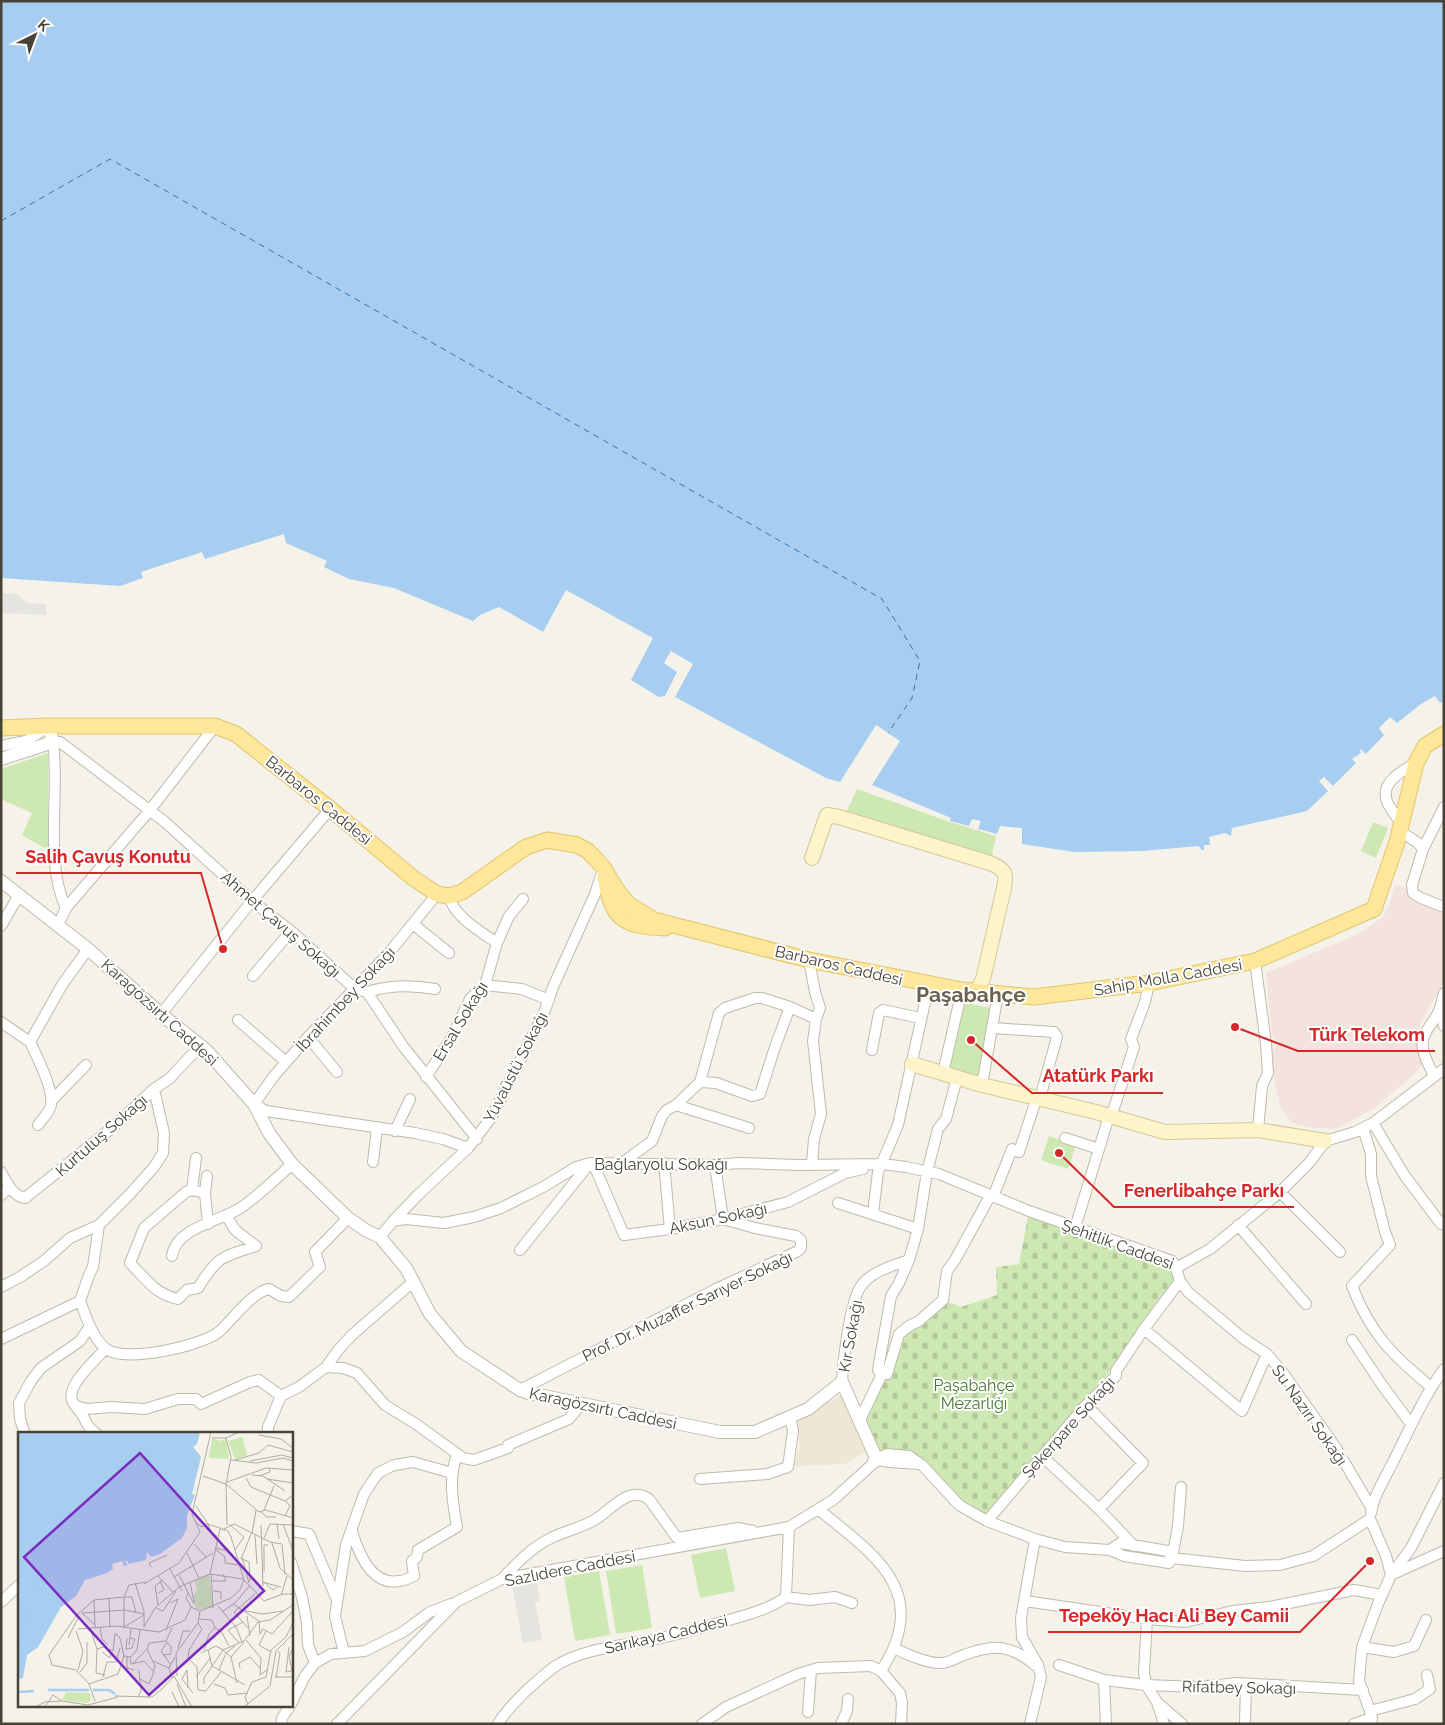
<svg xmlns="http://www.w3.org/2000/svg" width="1445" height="1725" viewBox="0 0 1445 1725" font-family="Raleway,sans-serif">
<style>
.education{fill:#ede7d3}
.medical{fill:#f4e2dd}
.cemetery{fill:url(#cemetery-stones)}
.park{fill:#cde8b3}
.parking{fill:#e6e4e1}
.water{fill:#a7cdf0}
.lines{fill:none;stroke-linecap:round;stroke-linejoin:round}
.ferry{stroke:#3174b3;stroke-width:1;stroke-dasharray:6 5;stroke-linecap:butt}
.minor-casing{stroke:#c0baac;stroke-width:12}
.tertiary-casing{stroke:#c0baac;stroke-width:14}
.secondary-casing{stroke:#d4c799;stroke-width:16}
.primary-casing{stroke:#e3c569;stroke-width:17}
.minor{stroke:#fff;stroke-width:10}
.tertiary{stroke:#fff;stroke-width:12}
.secondary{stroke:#fef4ca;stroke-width:14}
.primary{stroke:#fde79a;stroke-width:15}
.labels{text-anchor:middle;stroke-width:4;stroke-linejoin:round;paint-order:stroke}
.street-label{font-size:16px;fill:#484337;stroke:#fff}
.park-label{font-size:16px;fill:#447a2b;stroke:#fff}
.district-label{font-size:21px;font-weight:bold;fill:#6b614f;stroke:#fff}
.inset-river{fill:none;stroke:#a7cdf0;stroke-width:2.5}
.inset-road{fill:none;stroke:#afaca2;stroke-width:1}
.view{fill:#7b2cbf;fill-opacity:0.15;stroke:#7b2cbf;stroke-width:2.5}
.inset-edge{fill:none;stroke:#484337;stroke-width:2.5}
.leader{fill:none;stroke:#d62828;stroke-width:2}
.callout-dot{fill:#d62828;stroke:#fff;stroke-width:2}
.callout-label{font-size:18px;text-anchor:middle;font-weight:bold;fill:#d62828;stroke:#fff;stroke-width:4;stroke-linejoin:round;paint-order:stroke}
</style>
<defs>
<pattern id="cemetery-stones" width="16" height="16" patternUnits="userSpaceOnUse" patternTransform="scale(1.25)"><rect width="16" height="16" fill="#cde8b3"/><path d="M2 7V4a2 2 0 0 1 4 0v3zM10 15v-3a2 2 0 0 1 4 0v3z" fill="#b2c89b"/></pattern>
</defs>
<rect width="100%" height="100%" fill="#f4f2e9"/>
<path class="education" d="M841,1395L867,1451L845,1464L794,1466L800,1446L797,1420Z"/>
<path class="medical" d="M1395,885L1413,890L1427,906L1444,911V982L1420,1024L1419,1041L1423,1064L1409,1079L1373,1109L1336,1129L1314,1128L1292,1123L1280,1106L1269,1055L1278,1045L1272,1035L1266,973L1358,934L1383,917L1390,904Z"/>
<path class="cemetery" d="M1029,1211L1172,1261L1180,1281L1144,1331L987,1521L959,1505L922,1465L877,1460L859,1422L902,1336L943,1300L961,1307L997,1295L996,1267L1019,1264Z"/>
<path class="park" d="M48,753V850L22,835L32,813L5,801L1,797V769Z
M857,789L950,822L996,836L991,860L845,815Z
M1373,822L1388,828L1376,858L1361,851Z
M963,1002L994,1009L979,1079L948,1071Z
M1049,1136L1076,1145L1068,1169L1041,1160Z
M726,1548L735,1591L700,1598L691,1555Z
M642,1565L652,1628L616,1634L606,1571Z
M599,1571L610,1635L575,1641L564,1577Z"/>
<path class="parking" d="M1,593L17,594L27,603L46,604V615L1,613Z
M537,1581L540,1601L535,1602L542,1640L523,1643L512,1586Z"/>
<path class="water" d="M1,1H1444V701L1440,703L1435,696L1421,704L1397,723L1390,717L1379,728L1384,735L1366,754L1359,748L1361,753L1352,759L1356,763L1333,786L1324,777L1319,781L1328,791L1307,811L1232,828L1231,836L1225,833L1209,837L1210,845H1204V850H1201V848L1198,846L1143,851L1074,852L1022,844V828L1000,826L997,834L978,829L981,821L972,819L969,826L950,821L951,818L872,785L900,741L876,725L840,782L826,778L675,697L693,664L671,651L664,663L677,672L665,696L659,697L631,680L653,638L566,590L543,632L499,607L480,615L473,621L394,588L349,579L324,567L327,561L286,543L284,534L205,559L202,552L141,572L143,578L120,586L1,578Z"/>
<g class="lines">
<path class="ferry" d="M1,221L110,159L882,599L920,661L912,698L888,733"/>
<defs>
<path id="minor" d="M1,746L26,741L48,727
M1402,824C1397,818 1392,811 1388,804C1378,784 1401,771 1416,763
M1400,831L1418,843L1423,849L1412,885L1413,893L1421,898L1444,907
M1423,849L1444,807
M437,894L388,954L308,1037L274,1076L254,1104L266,1111L415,1133L443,1139L468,1148
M66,908C44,863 60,792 53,742H60L165,822L252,901L291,931L355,989L367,992L403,1046L477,1139
M413,924L449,953
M58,925L66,908L150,810L215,726
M1,926L19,895
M497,943L509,916L523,899
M809,960L815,992L820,1008L816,1019L813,1041L821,1114L814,1139L812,1164
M1255,961L1266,1044L1268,1073L1262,1086L1258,1130
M253,976L291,931
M485,985L522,989L549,1000
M367,992C389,985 413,985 435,989
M1444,993L1440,1008L1444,1026
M161,1014L252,901L330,809
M238,1020L286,1062
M1,1022L30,1042
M993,1028L1054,1032L1057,1037L1040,1098
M308,1037L337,1072
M872,1050L879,1013L883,1010L920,1018
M943,1073L962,990
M1434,1076C1428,1063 1417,1046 1426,1032C1431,1023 1437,1018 1440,1008
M426,1077L452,1037L470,999L485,985L497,943C480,931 454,917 449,896
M700,1082L716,1083L752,1096L760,1094L775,1047L790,1007
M982,1085L998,994
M52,1100L86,1065
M676,1105L749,1128
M1373,1123L1405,1176L1441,1224L1444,1222
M38,1125C42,1119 50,1112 51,1105C54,1091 37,1056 30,1042L62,985L88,949
M1363,1128L1371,1154V1176L1385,1232L1390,1245L1352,1286C1370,1333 1393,1356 1431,1387
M395,1131L410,1099
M1065,1138L1099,1149
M373,1162L377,1128
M593,1163L624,1235L670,1229L723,1219L788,1202L845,1173L863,1169
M622,1163L652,1141L662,1116L667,1110L676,1105L700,1082L719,1013L725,1008L755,998H762L790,1007L816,1019
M664,1163L670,1229
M715,1165L723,1219
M1,1172C7,1183 13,1196 25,1198L112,1128L154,1089L169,1079L201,1045
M207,1176L205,1193L208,1224
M192,1190L196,1158
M1280,1192L1340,1252
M205,1193L192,1190L186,1192L144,1228L130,1263C146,1279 155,1294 178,1299L187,1290L198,1288C217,1257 221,1257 256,1246L235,1230L226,1215
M1,1195L10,1187
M993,1197L1012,1149L1019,1152L1037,1097
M838,1203L918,1229
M873,1213L878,1172L898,1125L929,984
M393,1221L406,1219L444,1223L474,1217L501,1208L545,1186L576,1167L590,1163L715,1165L739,1163L798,1165L883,1164L906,1167L939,1174L1029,1211L1172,1261L1176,1268L1210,1249L1280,1192L1310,1162L1325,1141L1355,1132L1373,1123L1444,1069
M1238,1225L1306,1304
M1075,1228L1109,1116L1113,1111L1134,1047L1131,1039L1145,1002L1149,983
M380,1237L393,1221L418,1195L468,1148L491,1118L544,1013L553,987L595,894L602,872
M520,1250L590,1163
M172,1256C176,1227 220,1222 242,1207C260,1194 276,1179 292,1164
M1176,1268L1180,1281L1188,1292L1244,1339L1267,1354L1283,1373L1336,1448L1372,1509
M1,1287L20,1277L44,1261L70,1238L99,1225
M80,1301C86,1316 92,1337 105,1348C123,1364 203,1346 220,1331C232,1320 252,1292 269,1289L281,1296L289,1297L320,1267L315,1252L348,1218
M1144,1329L1242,1411L1267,1354
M1,1339L80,1301L89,1275L93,1267L99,1225L130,1194L154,1167L163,1153L164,1133L154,1089
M1352,1340L1382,1385L1411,1424
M326,1367L339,1349L352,1335L414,1281
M882,1374L878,1370L891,1296L899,1283L909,1260L918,1229L927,1172L938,1129L946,1119L957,1078
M842,1382C843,1362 850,1301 861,1286C872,1271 892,1266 909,1260
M520,1390L716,1289L798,1251L801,1248V1240L796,1236L755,1228L723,1219
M1086,1405L1143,1463L1099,1509
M76,1406L87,1409L111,1407L145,1409L178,1399H196L201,1404L250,1382L259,1380L281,1396
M859,1422L882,1374H887L899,1334L909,1326L919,1321L943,1300L947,1271L955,1260L990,1196
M25,1434L20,1419L19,1403L31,1381L41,1368L80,1341L90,1326
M97,1434C87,1428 87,1422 81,1413C78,1409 73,1404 72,1400C67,1384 96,1360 105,1349
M268,1434V1427L281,1396L299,1387L326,1367L343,1368L357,1373L385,1405L416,1424L463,1458L474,1460L508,1448V1445L569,1419L582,1403
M1042,1456L1099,1509L1134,1546
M877,1460L889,1462L918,1464
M873,1461L887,1454L909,1456L922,1465L959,1505L987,1521L1035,1539L1065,1547L1110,1550L1124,1556L1169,1563L1172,1558L1245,1566L1280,1565L1313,1556L1370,1519
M700,1479L767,1474L788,1467L793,1431L790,1417
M818,1509C876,1556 932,1592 881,1671
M1371,1513C1374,1494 1386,1477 1394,1460C1410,1429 1423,1397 1444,1369
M1370,1519L1386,1556L1391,1575L1378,1604L1362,1647L1359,1681L1370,1711L1372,1724
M987,1521L1086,1405L1116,1376V1371L1144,1329L1180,1281
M291,1531L309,1534L337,1600
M352,1531C358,1552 371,1586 399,1581C404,1581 409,1578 414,1576L412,1561L417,1557L418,1550L457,1527C453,1504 448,1478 457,1455
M1110,1550L1120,1543L1168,1551L1172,1558
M1172,1558L1178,1526L1181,1487
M291,1562L302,1597L307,1623L308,1645L315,1663
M1395,1573L1444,1551
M1391,1575L1411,1548L1444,1483
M502,1579C515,1565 531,1548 549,1539C564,1531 582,1528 596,1519C612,1509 629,1485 649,1499L677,1538L738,1528L753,1531
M786,1597L809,1600L835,1597L852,1603
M1025,1601L1147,1619L1185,1622L1233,1611L1269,1607L1354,1590L1382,1595
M1,1602L19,1585
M1147,1619L1144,1672L1146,1685L1157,1702L1164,1724
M1362,1647L1394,1652L1414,1646L1426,1620
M894,1648C905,1654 929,1664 942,1663C949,1663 957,1657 964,1655C993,1644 1010,1644 1035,1665
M344,1653L335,1616L346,1545L364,1494L378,1473L394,1465L413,1462L452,1473
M1059,1665L1104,1680
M1158,1703L1182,1724
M291,1704L305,1676L315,1663L331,1654L365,1651L403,1632L430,1612L451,1604
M1370,1711L1415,1699L1430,1689L1427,1675
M808,1712L811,1670
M281,1724L282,1718L290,1706
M337,1724L456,1602L502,1579L789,1527L833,1500L877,1460
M498,1724C506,1710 517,1700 528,1689C536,1682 545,1674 554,1667C582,1648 624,1646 656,1639C680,1634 703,1627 726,1621C748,1614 768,1610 786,1597L789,1527
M702,1724L726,1707L798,1674L818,1668L871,1666L881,1671L900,1693L902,1703L901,1724
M841,1724L847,1711L848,1699
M1030,1724L1041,1677L1038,1665L1022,1637L1021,1618L1035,1539
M1106,1724L1104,1680L1146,1685L1199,1687L1237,1683L1363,1690
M1245,1724L1246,1684
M1354,1724L1372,1718"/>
<path id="tertiary" d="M1,759L53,742L49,726
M1,881L88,949L161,1014L206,1050L254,1104L269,1133L292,1164L348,1218L367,1231L380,1237L395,1255L406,1268L430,1314L461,1351L520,1390L529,1393L720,1432H755L808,1409L842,1382L877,1460"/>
<path id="secondary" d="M812,858L827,815L839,817L990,863C1005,870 1007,872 1004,888L983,979L977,991
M912,1064L982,1085L1096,1112L1165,1132L1258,1130L1325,1141"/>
<path id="primary" d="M1,728L49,726H215L236,734L334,812L413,878L437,894L449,896L462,892L526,847L547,840L577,845L588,851L603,867L616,889L628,904L654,920L809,960L962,990L1034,997L1149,983L1255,961L1374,909L1397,842L1416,763L1425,746L1444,734
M605,876C612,919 621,926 665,928"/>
</defs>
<use href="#minor" class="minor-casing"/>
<use href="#tertiary" class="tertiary-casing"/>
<use href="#secondary" class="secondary-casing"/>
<use href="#primary" class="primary-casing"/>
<use href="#minor" class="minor"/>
<use href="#tertiary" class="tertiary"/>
<use href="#secondary" class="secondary"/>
<use href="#primary" class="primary"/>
</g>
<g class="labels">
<g class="street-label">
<text transform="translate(319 800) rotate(39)" y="6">Barbaros Caddesi</text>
<text transform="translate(281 924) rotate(41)" y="6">Ahmet Çavuş Sokağı</text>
<text transform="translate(839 965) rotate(13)" y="6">Barbaros Caddesi</text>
<text transform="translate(1168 977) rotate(-10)" y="6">Sahip Molla Caddesi</text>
<text transform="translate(345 999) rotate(-47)" y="6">İbrahimbey Sokağı</text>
<text transform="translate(160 1012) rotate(42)" y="6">Karagözsırtı Caddesi</text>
<text transform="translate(460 1021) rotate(-59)" y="6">Ersal Sokağı</text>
<text transform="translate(515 1067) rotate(-63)" y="6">Yuvaüstü Sokağı</text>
<text transform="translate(101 1135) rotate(-41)" y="6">Kurtuluş Sokağı</text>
<text x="661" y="1170">Bağlaryolu Sokağı</text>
<text transform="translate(718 1218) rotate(-12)" y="6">Aksun Sokağı</text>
<text transform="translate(1118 1244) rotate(20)" y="6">Şehitlik Caddesi</text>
<text transform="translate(687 1306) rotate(-26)" y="6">Prof. Dr. Muzaffer Sarıyer Sokağı</text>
<text transform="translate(850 1336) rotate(-80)" y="6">Kır Sokağı</text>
<text transform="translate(603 1408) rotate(12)" y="6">Karagözsırtı Caddesi</text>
<text transform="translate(1310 1415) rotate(55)" y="6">Su Nazırı Sokağı</text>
<text transform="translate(1068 1427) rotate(-48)" y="6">Şekerpare Sokağı</text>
<text transform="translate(570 1568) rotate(-11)" y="6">Sazlıdere Caddesi</text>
<text transform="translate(666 1634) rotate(-13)" y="6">Sarıkaya Caddesi</text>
<text transform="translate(1239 1687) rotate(1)" y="6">Rıfatbey Sokağı</text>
</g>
<g class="park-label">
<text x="974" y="1391">Paşabahçe<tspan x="974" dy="18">Mezarlığı</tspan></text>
</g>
<g class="district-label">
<text x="971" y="1002">Paşabahçe</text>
</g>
</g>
<g transform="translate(18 1432)">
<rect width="275" height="275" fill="#f4f2e9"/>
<path d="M48,260L72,261L73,267L70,271L44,268Z" fill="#cde8b3"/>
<path d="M191,142L195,176L178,177L175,166L179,157L176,148Z" fill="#cde8b3"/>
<path d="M224,5L229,24L217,27L210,9ZM194,6L202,9L208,6L211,27L191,26Z" fill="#cde8b3"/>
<path d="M0,0H182L179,12L175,15L183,25L174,62L177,63L169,83V96L164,106L142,122L133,125L129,120L128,128L110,132V129H107L110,133L106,134L104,129L94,132L95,137L89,141L67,148L58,164L43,175L20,215L9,223L5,246L0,247Z" fill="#a7cdf0"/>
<path class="inset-river" d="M0,210L26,130L120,110L128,112L130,120M30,258H71M75,258H91L97,262M1,260L16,259"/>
<path class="inset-road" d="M241,3L263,7L275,16M194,6H208L221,0M208,6L213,25L208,52L209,93M213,28L238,31L265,26L275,29M217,28L241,21L250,13L275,20M232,29L264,23L275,26M234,43L245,44L267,59M185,44L208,52L241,80L248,78L275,86M241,44L252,40L251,36M228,46L233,55L267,69L275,63M249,47L275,51M209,50L248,36L275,38M178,74L190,92L210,99L213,105L226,148M246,78L256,54M243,80L249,85H258M267,84L272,74L268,69M178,91L184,95L190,92L194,102L199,104M211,92L226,105L217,118M259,92L261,107M265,92L275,119M243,93L245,154M204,98L216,92L252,110L264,112L267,142M234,102L238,78M237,103L239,132M246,106L252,92L275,93M254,111L262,136L275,148M176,112L188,125M197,116L210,119V116M197,117L207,125V131L221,133M169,121L181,146M222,126L231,130L232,149M133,135L131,131L149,123M152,137L164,159M246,140V113H250M192,142L225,147M161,143L176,172M193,143L195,176M140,144L155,160M156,145L195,121M226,148L246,169L265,162H275M194,149H208L205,142M172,150L176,170M244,150L263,155M246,150L255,158L259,155M117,151L126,179V195M231,151L224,125L233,102M126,152L161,131L182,100L174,82L193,0M195,159L203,160V167M140,161L146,158L142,149M170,161L168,166L173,175M263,163L269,144M106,165V195L126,183M107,165H114L118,181M91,166L92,195M76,168L77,195M215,172L241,189L242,202L245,197L254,202L275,179M140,173L137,154L145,148M200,174L218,195L224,210M138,176L145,179L158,159M223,178L244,182L265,179M182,179L213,166L222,158L226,148M204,180L218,170L232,153M64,181L107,178L126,182M64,181L77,193M229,184L232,204M181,187L194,188L197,196M180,191L184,197L171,218L170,226L179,235L180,258L188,259L203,240M82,195L84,207L90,213M126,195L137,176L161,155L192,142L202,97M72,196L79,217L78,241L87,243M197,196L203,199L211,214M230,196L216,180L237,162M60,197L98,194L141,200L167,188L173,175L182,179M148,198L160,167L152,171M58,199L65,219L60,238M248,199L241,213L253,220M50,206L60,186M109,206L108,217L114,216L117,207L112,206M228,208L243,226L242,243L250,237M149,211L143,219L153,233M221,211L210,198L225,190M111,213L113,197M271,215L268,240L274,239M160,216L165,199H172M79,217L85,215L95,219L97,202M186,218L191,202L197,196M190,218L194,234L227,253M205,218L213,225L219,251M84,220L92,226L93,220M183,221L198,214L205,218L226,209L240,190L252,188L275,173M145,223L153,222V215L148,209M106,224L113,225L119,218L122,198M109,225V236L116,238M213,225L226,210M112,226L113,232L126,229L135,239M135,229L151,236M114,232L129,217M222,236L221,231L232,225L242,236M201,238L208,221L217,214M274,239L271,224L275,216M62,240L69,231V210M156,244L174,275M159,244L158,221L180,191L182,179M85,245L89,230H98L102,216M154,245L151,236L157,225M178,245L193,225M257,245H275M258,246L262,221L260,219M122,247L131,252L134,245L137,234L129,217L131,211L148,209L154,196M164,247L169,238L170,256M164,247L175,261M71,252L100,242L106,224L102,206L97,201M159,252L168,275M186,252V246L205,218M196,252L207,256L210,263L230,261M143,258L156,244M154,260L161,275M97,264L134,265L145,256M120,265L123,259L121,238M77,269L71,252L58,238L34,233L31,223L58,184L76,168L106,165L111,153L128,150M230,273L227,265L234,250L248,245L253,218L268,205L275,191M17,275L27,270L44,269L70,273L100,265M27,275L35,263L44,269M226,275L252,254L258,219L275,202"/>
<path class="view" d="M122,21L246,159L131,263L6,125Z"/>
<rect width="275" height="275" class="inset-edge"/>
</g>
<path class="leader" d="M223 949L201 873H16M1235 1027L1298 1051H1435M971 1040L1032 1093H1163M1059 1153L1114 1207H1294M1370 1561L1300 1632H1048"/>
<g class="callout-dot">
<circle cx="223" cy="949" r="5"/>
<circle cx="1235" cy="1027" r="5"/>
<circle cx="971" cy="1040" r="5"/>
<circle cx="1059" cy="1153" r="5"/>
<circle cx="1370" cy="1561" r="5"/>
</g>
<g class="callout-label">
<text x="108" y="863">Salih Çavuş Konutu</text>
<text x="1367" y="1041">Türk Telekom</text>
<text x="1098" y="1082">Atatürk Parkı</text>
<text x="1204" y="1197">Fenerlibahçe Parkı</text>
<text x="1174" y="1622">Tepeköy Hacı Ali Bey Camii</text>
</g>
<rect width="1445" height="1725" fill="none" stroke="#484337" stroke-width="5"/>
<g transform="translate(35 35) rotate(42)" stroke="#ffffff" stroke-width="4" paint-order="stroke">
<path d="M0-4L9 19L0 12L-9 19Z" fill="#484337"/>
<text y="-8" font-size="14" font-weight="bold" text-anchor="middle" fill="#484337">K</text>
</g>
</svg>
